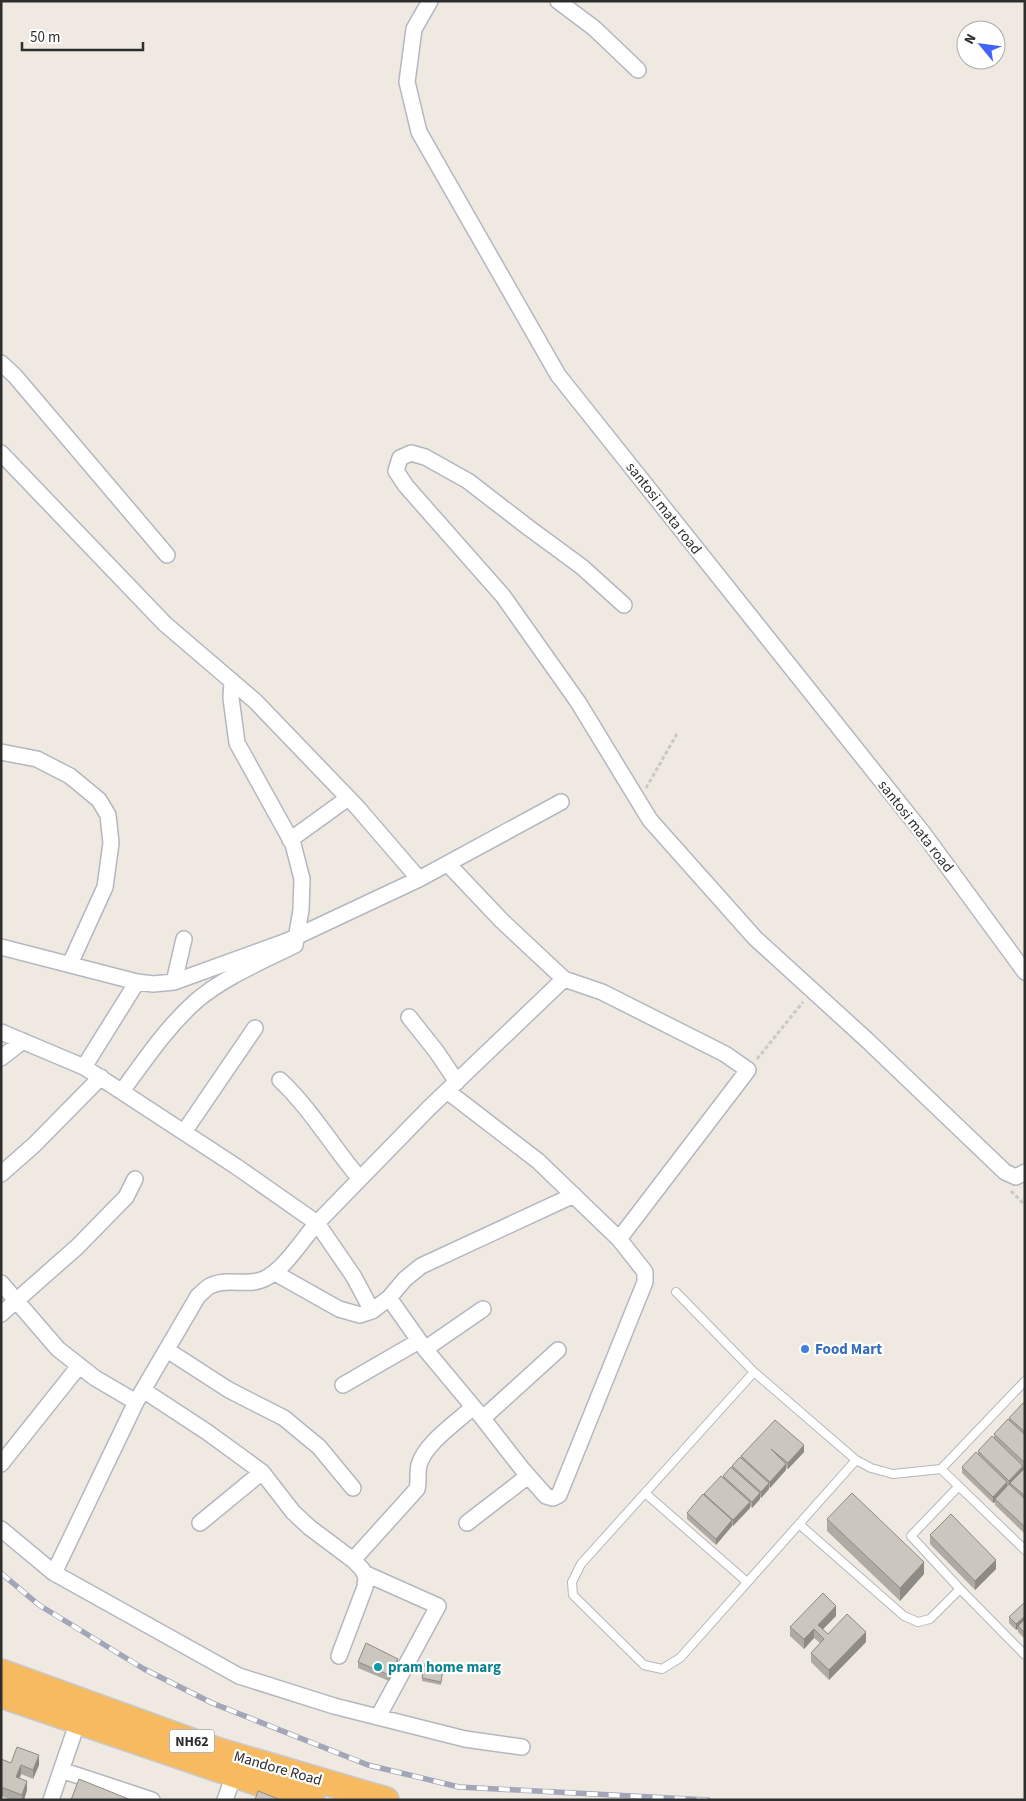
<svg xmlns="http://www.w3.org/2000/svg" width="1026" height="1801" viewBox="0 0 1026 1801" font-family="'Source Sans 3',sans-serif">
<style>
.lines{fill:none;stroke-linecap:round;stroke-linejoin:round}
.service-casing{stroke:#b4b7c1;stroke-width:10}
.minor-casing{stroke:#b4b7c1;stroke-width:18}
.trunk-casing{stroke:#c9c9c9;stroke-width:28}
.path{stroke:#c9c9c9;stroke-width:3;stroke-dasharray:4 2.5;stroke-linecap:butt}
.service{stroke:#fff;stroke-width:8}
.minor{stroke:#fff;stroke-width:15}
.trunk{stroke:#f8ba60;stroke-width:25}
.rail-casing{stroke:#a3a6b8;stroke-width:5.5}
.rail{stroke:#fff;stroke-width:4;stroke-dasharray:11;stroke-linecap:butt}
.wall{fill:#afaba4}
.shaded-wall{fill:#8e8b86}
.building{fill:#cbc7bf;stroke:#8e8b86}
.shop-dot{fill:#3f7fe0;stroke:#fff;stroke-width:2}
.culture-dot{fill:#0f9aa8;stroke:#fff;stroke-width:2}
.labels{text-anchor:middle;stroke-width:4.5;stroke-linejoin:round;paint-order:stroke}
.shield{fill:#fff;stroke:#6d6d6d;stroke-width:1}
.shield-label{font-size:14px;font-weight:bold;fill:#2e2e2e}
.street-label{font-size:15px;fill:#2e2e2e;stroke:#fff}
.shop-label{font-size:15px;font-weight:bold;fill:#366cbe;stroke:#fff;text-anchor:start}
.culture-label{font-size:15px;font-weight:bold;fill:#0d838f;stroke:#fff;text-anchor:start}
</style>
<rect width="100%" height="100%" fill="#efe9e1"/>
<g class="lines">
<defs>
<path id="service" d="M676,1292L754,1372L856,1460L871,1468L893,1474L941,1469
M754,1372L581,1564L572,1582L573,1595L644,1665L662,1669L680,1658L856,1460
M1025,1381L941,1469L1025,1550
M959,1486L911,1536L960,1589L1025,1655
M645,1493L747,1582
M799,1524L904,1616L918,1622L930,1619L960,1589"/>
<path id="minor" d="M430,1L414,29L407,82L419,132L558,375L923,833L1025,972
M558,1L594,28L638,70
M1,363L15,376L167,555
M1,453L165,624L255,701L357,807L419,879
M624,605L582,567L529,528L468,481L425,457L411,453L400,458L396,471L406,486L503,596L578,702L650,820L755,938L868,1041L1005,1172L1016,1177L1025,1172
M1,752L37,759L70,776L99,800L108,815L111,843L105,887L70,964
M290,840L348,798
M1,947L137,982L153,984L174,982L287,941L419,879L561,802
M174,982L184,939
M409,1017L436,1051L457,1082
M1,1032L84,1067L237,1167L317,1223L429,1108L564,979L502,921L448,864
M1,1058L23,1041
M84,1067L137,982
M280,1080C311,1109 332,1146 360,1179
M122,1091C145,1060 166,1028 195,1002C222,978 263,961 295,945L301,910L302,879L293,844L237,743L231,698L232,681
M447,1091L538,1161L619,1239L748,1070L725,1054L602,992L564,979
M184,1132L255,1028
M1,1174L34,1145L101,1077
M275,1273L339,1309L360,1315L372,1311L389,1298L405,1279L421,1266L574,1195
M1,1283L58,1349L95,1378L136,1402
M389,1298L425,1349L480,1415L523,1470L546,1496L553,1498L559,1495L645,1282V1272L619,1239
M372,1311L354,1277L317,1223C302,1240 284,1270 264,1279C247,1287 227,1277 210,1286C206,1288 202,1293 198,1296L136,1402L54,1573L239,1676L334,1706L465,1739L522,1747
M1,1314L77,1247L126,1197L135,1179
M425,1349L483,1309
M167,1350L229,1390L284,1418L319,1447L353,1488
M343,1385L419,1341
M143,1390L207,1432L262,1472L293,1512L309,1527L353,1560L362,1569L366,1577L365,1587L339,1656
M483,1418L558,1350
M1,1464L79,1366
M200,1523L262,1472
M467,1523L528,1476
M1,1529L54,1573
M353,1560L417,1489C419,1480 417,1473 419,1465C425,1443 457,1422 473,1407
M364,1573L438,1606L378,1717
M61,1770L152,1800
M51,1800L78,1721
M225,1800L234,1775"/>
<path id="trunk" d="M1,1672L216,1750L386,1800
M1,1695L262,1784L312,1800"/>
</defs>
<use href="#service" class="service-casing"/>
<use href="#minor" class="minor-casing"/>
<use href="#trunk" class="trunk-casing"/>
<path class="path" d="M646,788L678,732
M757,1059L803,1002
M1011,1191L1025,1205"/>
<use href="#service" class="service"/>
<use href="#minor" class="minor"/>
<use href="#trunk" class="trunk"/>
<defs>
<path id="rail" d="M1,1573L39,1605L144,1669L212,1703L368,1765L459,1787L708,1800"/>
</defs>
<use href="#rail" class="rail-casing"/>
<use href="#rail" class="rail"/>
</g>
<path class="wall" d="M1025,1404V1534L995,1505V1502L993,1503L962,1473V1467L978,1454V1451L994,1438V1434L1009,1420V1418Z
M804,1452L788,1469L786,1468V1470L770,1488L769,1487V1489L761,1498L760,1497V1499L752,1508L750,1506V1508L733,1526L732,1525V1526L716,1545L687,1519V1513L704,1495V1494L723,1478V1476L732,1468V1466L741,1458V1456Z
M827,1519L924,1574L900,1601L827,1531Z
M930,1535L996,1569L975,1590L930,1544Z
M1025,1602V1639L1018,1632V1629L1016,1630L1009,1623V1617Z
M836,1616L823,1629L828,1634L866,1642L829,1680L811,1662V1653L820,1643L814,1638L804,1649L790,1636V1627Z
M358,1662L398,1665L389,1681L358,1668Z
M443,1669L441,1685L422,1681V1678Z
M1,1759L11,1763L39,1765L33,1779L21,1774L20,1778L27,1790L24,1800H10L1,1796Z"/>
<path class="shaded-wall" d="M804,1445V1452L788,1469V1463Z
M786,1464V1470L770,1488V1482Z
M1023,1466V1472L1010,1483V1486L1009,1487V1481Z
M1007,1482V1488L995,1499V1502L993,1503V1497Z
M769,1483V1489L761,1498V1492Z
M760,1493V1499L752,1508V1502Z
M750,1502V1508L733,1526V1520Z
M732,1520V1526L716,1545V1539Z
M996,1560V1569L975,1590V1581Z
M924,1562V1574L900,1601V1588Z
M836,1606V1616L818,1634V1625Z
M1025,1616V1622L1018,1626V1629L1016,1630V1624Z
M814,1629V1638L804,1649V1639Z
M866,1632V1642L829,1680V1670Z
M398,1659V1665L389,1681V1675Z
M39,1755V1765L33,1779V1770Z
M21,1765V1774L16,1786V1777Z
M27,1781V1790L24,1800H22V1795Z"/>
<path class="building" d="M1023,1403L1025,1404V1432L1009,1418Z
M1008,1419L1025,1435V1463L994,1434Z
M775,1420L804,1445L788,1463L771,1449L786,1464L770,1482L741,1456Z
M992,1436L1023,1466L1009,1481L978,1451Z
M976,1452L1007,1482L993,1497L962,1467Z
M740,1457L769,1483L761,1492L732,1466Z
M731,1467L760,1493L752,1502L723,1476Z
M1025,1468V1496L1010,1483Z
M721,1476L750,1502L733,1520L704,1494Z
M1009,1484L1025,1499V1527L995,1499Z
M852,1493L924,1562L900,1588L827,1519Z
M703,1494L732,1520L716,1539L687,1513Z
M951,1514L996,1560L975,1581L930,1535Z
M823,1593L836,1606L818,1625L828,1634L847,1614L866,1632L829,1670L811,1653L824,1639L814,1629L804,1639L790,1627Z
M1025,1602V1616L1016,1624L1009,1617Z
M1025,1619V1633L1018,1626Z
M366,1643L398,1659L389,1675L358,1662Z
M425,1663L443,1669L441,1682L422,1678Z
M17,1747L39,1755L33,1770L21,1765L16,1777L27,1781L22,1795L1,1787V1759L11,1763Z
M79,1779L131,1800H71Z
M258,1791L281,1800H255Z"/>
<circle class="shop-dot" cx="805" cy="1349" r="5"/>
<circle class="culture-dot" cx="378" cy="1667" r="5"/>
<g class="labels">
<rect class="shield" x="169.5" y="1729.5" width="45" height="23" rx="4"/>
<g class="shield-label">
<text x="192" y="1746">NH62</text>
</g>
<g class="street-label">
<text transform="translate(664 508) rotate(52)" y="5">santosi mata road</text>
<text transform="translate(916 826) rotate(52)" y="5">santosi mata road</text>
<text transform="translate(278 1768) rotate(16)" y="5">Mandore Road</text>
</g>
<g class="shop-label">
<text x="815" y="1354">Food Mart</text>
</g>
<g class="culture-label">
<text x="388" y="1672">pram home marg</text>
</g>
</g>
<rect width="1026" height="1801" fill="none" stroke="#2e2e2e" stroke-width="5"/>
<g transform="translate(981 45) rotate(299)"><circle r="24" fill="#ffffff" stroke="#ababab"/>
<path d="M0-4L9 19L0 12L-9 19Z" fill="#4264fb"/>
<text y="-8" font-size="14" font-weight="bold" text-anchor="middle" fill="#2e2e2e">N</text>
</g>
<path d="M22 42v8h121v-8" fill="none" stroke="#2e2e2e" stroke-width="2.5"/>
<text x="30" y="42" font-size="15" fill="#2e2e2e" stroke="#ffffff" stroke-width="4" paint-order="stroke">50 m</text>
</svg>
